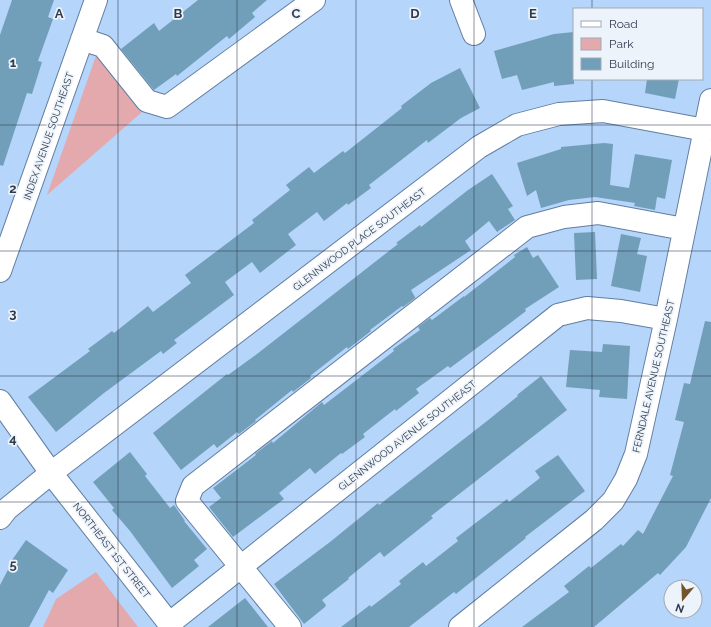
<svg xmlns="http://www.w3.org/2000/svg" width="711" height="627" viewBox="0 0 711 627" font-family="Raleway,sans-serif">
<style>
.green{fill:#e4a9ad}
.building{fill:#719fb9}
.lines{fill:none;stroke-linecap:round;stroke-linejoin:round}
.minor-casing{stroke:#627ea1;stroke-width:24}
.minor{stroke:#fff;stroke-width:22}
.grid{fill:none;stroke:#303c4c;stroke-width:1;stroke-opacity:0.55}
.labels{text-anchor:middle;stroke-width:3.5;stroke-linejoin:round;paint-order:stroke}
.street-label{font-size:10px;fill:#303c4c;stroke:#edf3fb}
.grid-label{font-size:13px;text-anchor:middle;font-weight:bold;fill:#303c4c;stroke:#edf3fb;stroke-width:3.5;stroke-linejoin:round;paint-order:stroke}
</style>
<rect width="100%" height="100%" fill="#b5d5fb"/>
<path class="green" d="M97,53L142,112L47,195Z
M96,572L138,627H43L56,599Z"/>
<path class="building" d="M12,0H54L48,17L53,19L38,61L42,62L32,94L27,93L3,166L0,165V35Z
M198,0H267L252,13L255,17L229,39L227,36L177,76L176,74L154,90L121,49L154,23L159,31Z
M574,32V84L554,86V82L522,90L517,75L502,79L494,51L554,34Z
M460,68L480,108L461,118L428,143L427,140L369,185L371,188L348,205L347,203L324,221L317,212L288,234L296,245L260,273L252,262L225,282L234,295L174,340L177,343L163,354L161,351L104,393L56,432L28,397L90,351L88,349L112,331L114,333L148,306L153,312L191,283L185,275L254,223L252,220L290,190L286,185L309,167L314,173L343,151L345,153L402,108L401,106L431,83Z
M647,79H679L675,99L645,93Z
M604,143L613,144L610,185L629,188L635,154L672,160L665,199L657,197L655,210L634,206L635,203L595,197L569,200L541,208L536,190L527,196L517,163L561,149V147Z
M492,174L513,206L508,209L515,220L497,232L489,221L465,241L471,250L411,290L415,297V298L403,307L402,306L370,330L371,331L348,349L347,347L310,376L311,378L293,392L292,390L255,420L256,421L239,434L237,432L217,448L214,444L181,470L153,433L227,374L228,375L257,354L398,244L396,243L420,225L421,227L468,190Z
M595,232L597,279L576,280L574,233Z
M621,234L641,238L637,254L647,256L640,292L611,286Z
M527,247L533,258L538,255L559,287L525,309L526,311L501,330L450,368L448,366L416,389L419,393L396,411L395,409L363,434L365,437L342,454L341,453L315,474L310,468L279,493L284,499L233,537L209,507L221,498L213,488L256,455L255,454L272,441L273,443L322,402L324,405L394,351L393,349L420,330L418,327L430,318L432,320L464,296V297L515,257L514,255Z
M705,321L711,322V498L686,547L660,575L658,573L594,627H522L569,592L564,586L589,566L591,568L621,544L623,546L638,530L643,534L673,476L670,475L684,422L675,420L684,383L690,384Z
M603,344L630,346L627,399L599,397L600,390L566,387L570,350L602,352Z
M541,376L567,410L431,516L433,518L384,557L380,552L348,578L349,579L322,600L326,605L325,607L304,624L274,584L330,542L378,503L379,505L487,421L518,396L517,395Z
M130,452L147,474L145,476L170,508L174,505L185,521H184L207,549L194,560L199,566L172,588L130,531L112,510L114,508L93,482Z
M558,455L585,491L525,537L526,538L456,594L454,592L409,627H341L370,605L371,607L401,584L399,581L423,562L426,566L458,541L456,538L507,499L509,502L540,478L535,471Z
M26,540L68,570L53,593L49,590L29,627H0V585L11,564L10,563Z
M245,598L268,627H208Z"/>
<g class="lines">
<defs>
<path id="minor" d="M461,0L474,34
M82,39L103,46L147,101L167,107L314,0
M0,271L96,0
M0,401L51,473L172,627
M0,518L7,509L51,473L479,147L517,125L559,114L603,111L705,130
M170,623L558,315L587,308L621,311L666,319
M290,627L187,501L193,486L527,227L564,217L598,213L684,229
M460,627L594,520L613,501L626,479L636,454L666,319L711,100"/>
</defs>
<use href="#minor" class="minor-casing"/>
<use href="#minor" class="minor"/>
</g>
<path class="grid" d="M118,0V627M237,0V627M356,0V627M474,0V627M592,0V9M592,79V627M0,125H711M0,251H711M0,376H711M0,502H711"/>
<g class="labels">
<g class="street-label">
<text transform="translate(48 136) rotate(-71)" y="4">INDEX AVENUE SOUTHEAST</text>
<text transform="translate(359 239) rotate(-37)" y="4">GLENNWOOD PLACE SOUTHEAST</text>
<text transform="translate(653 376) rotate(-77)" y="4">FERNDALE AVENUE SOUTHEAST</text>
<text transform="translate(407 435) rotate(-38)" y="4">GLENNWOOD AVENUE SOUTHEAST</text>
<text transform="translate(112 550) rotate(52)" y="4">NORTHEAST 1ST STREET</text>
</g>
</g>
<g class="grid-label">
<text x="59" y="18">A</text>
<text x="178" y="18">B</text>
<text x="296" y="18">C</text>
<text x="415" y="18">D</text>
<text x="533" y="18">E</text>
<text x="13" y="67">1</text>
<text x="13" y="193">2</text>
<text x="13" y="318">3</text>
<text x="13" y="443">4</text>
<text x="13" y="569">5</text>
</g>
<rect x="573" y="8" width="130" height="72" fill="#edf3fb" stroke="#a1aab5"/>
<rect x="581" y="21" width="20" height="6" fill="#ffffff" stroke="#a1aab5"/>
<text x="609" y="28" font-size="12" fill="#303c4c">Road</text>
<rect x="581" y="38" width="20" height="12" fill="#e4a9ad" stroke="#a1aab5"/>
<text x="609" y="48" font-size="12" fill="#303c4c">Park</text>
<rect x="581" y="58" width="20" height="12" fill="#719fb9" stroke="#a1aab5"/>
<text x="609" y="68" font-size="12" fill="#303c4c">Building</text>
<g transform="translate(683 599) rotate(199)"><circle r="19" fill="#edf3fb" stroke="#a1aab5"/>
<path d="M0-3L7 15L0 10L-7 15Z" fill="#735429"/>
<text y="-6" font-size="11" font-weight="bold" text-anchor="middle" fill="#303c4c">N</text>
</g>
</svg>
